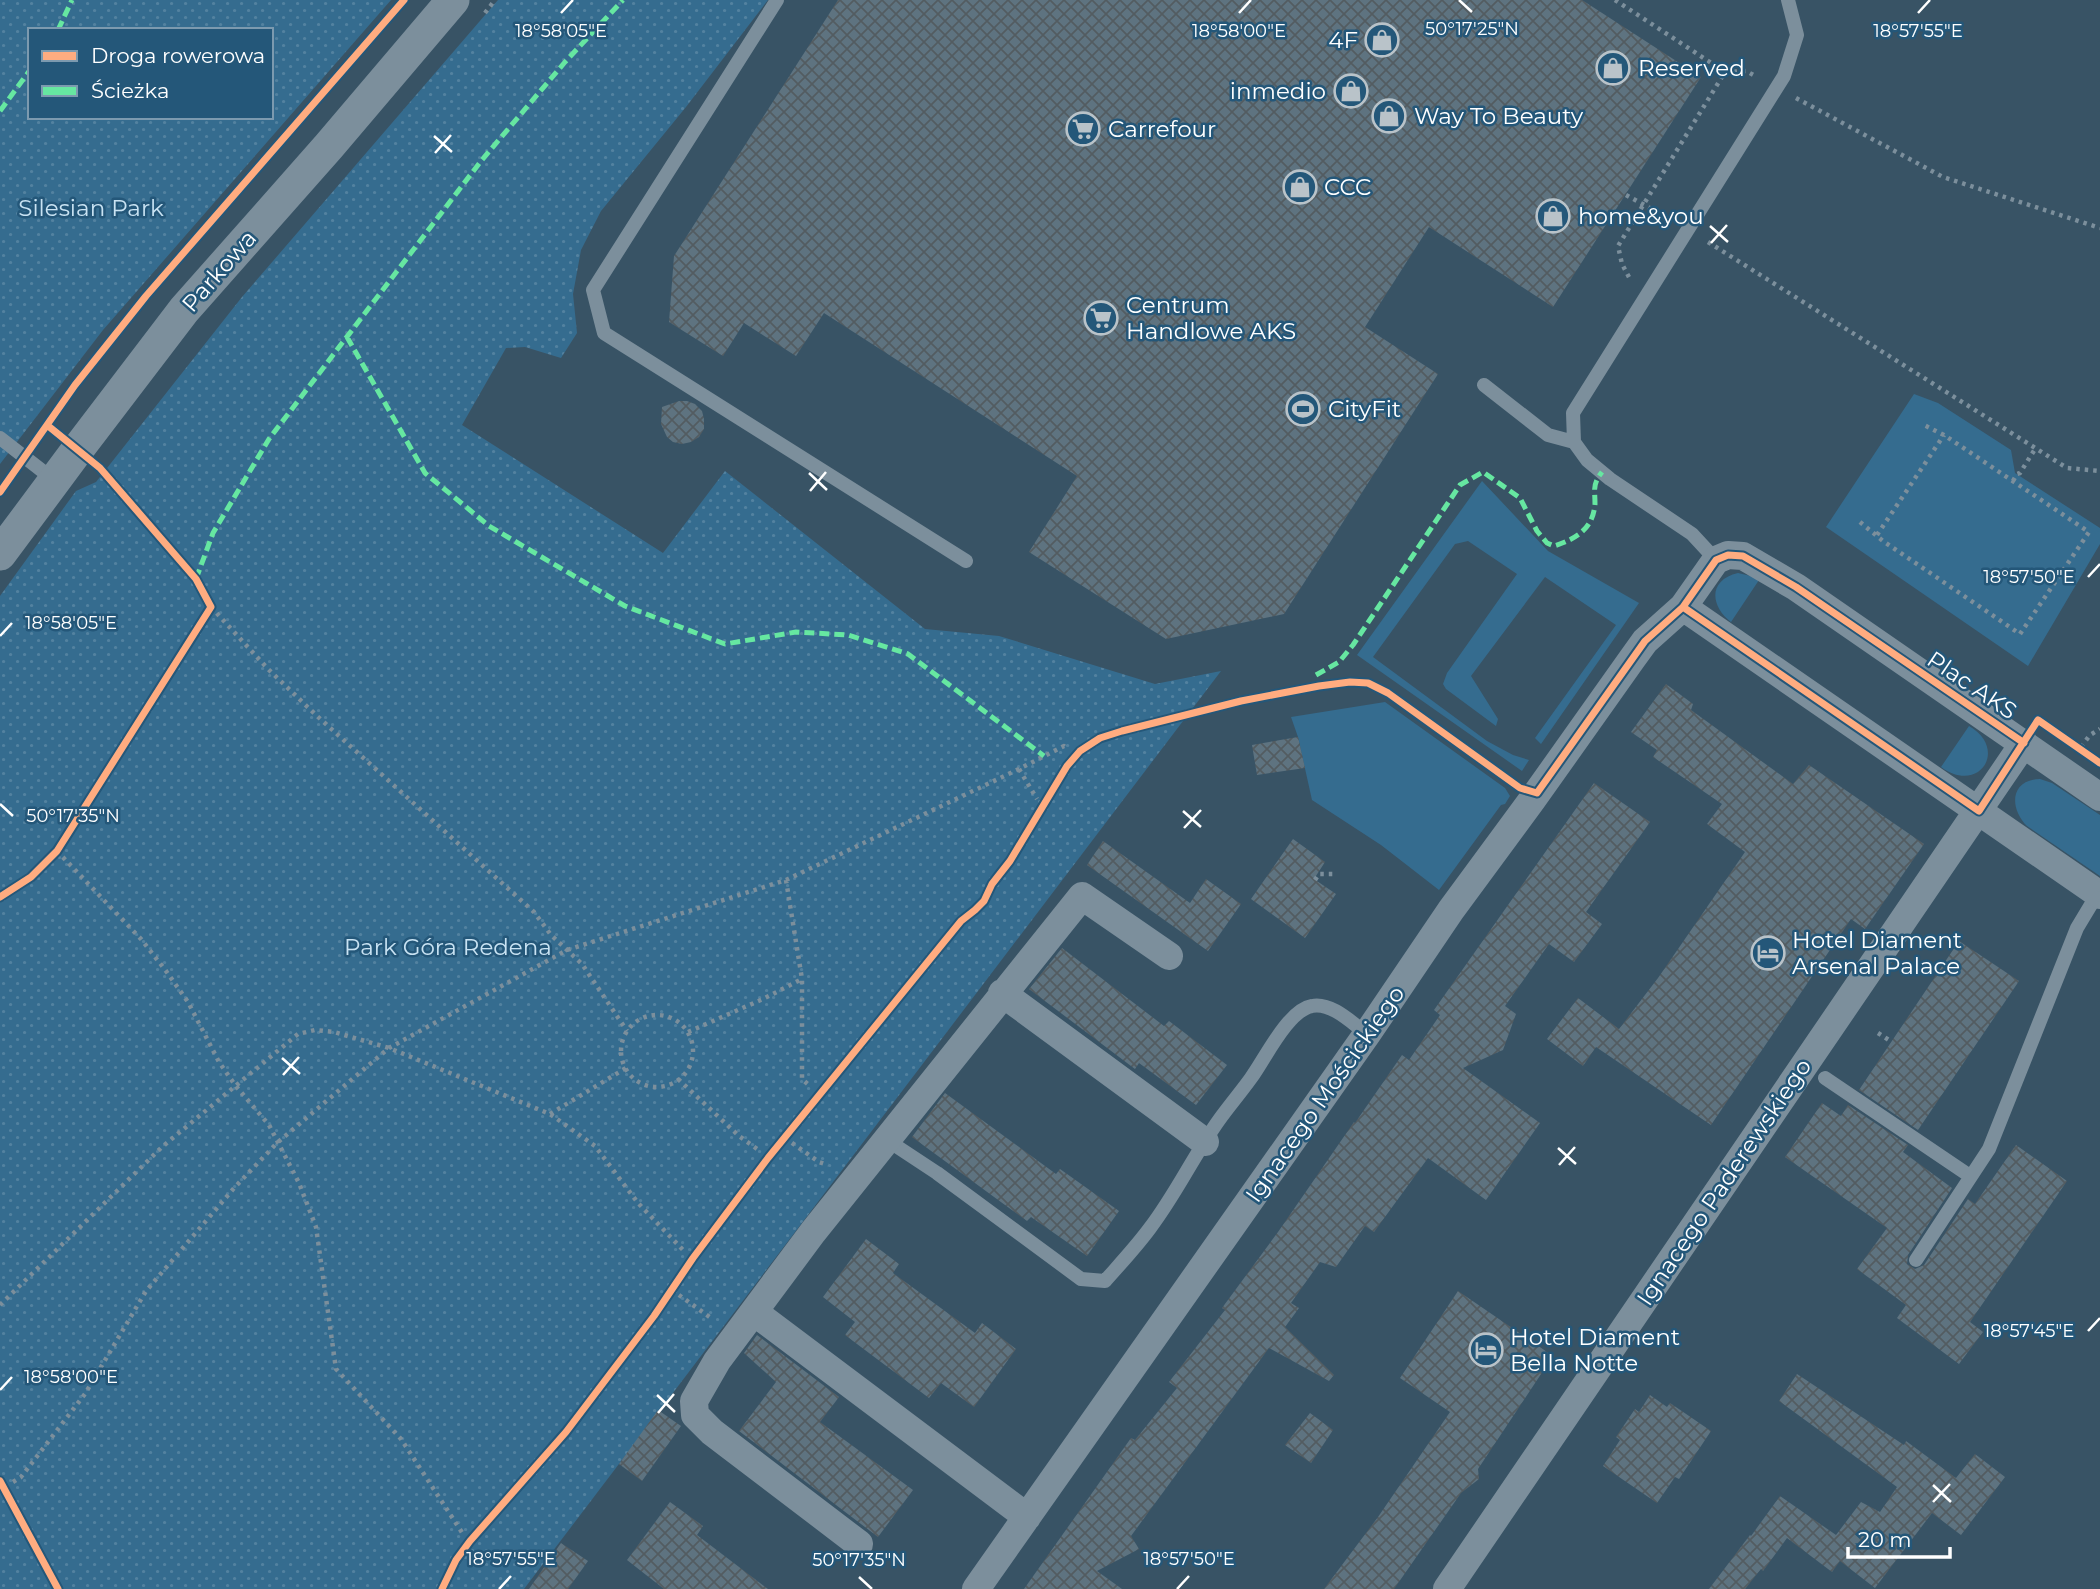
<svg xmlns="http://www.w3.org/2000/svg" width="2100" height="1589" viewBox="0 0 2100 1589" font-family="Montserrat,sans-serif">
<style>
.green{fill:#356c8f}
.park{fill:url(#park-dots);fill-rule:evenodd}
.building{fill:url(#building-cross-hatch)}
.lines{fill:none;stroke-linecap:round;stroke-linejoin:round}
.path{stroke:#7c8f9c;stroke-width:4.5;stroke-dasharray:3.5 5;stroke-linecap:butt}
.service{stroke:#7c8f9c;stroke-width:14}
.minor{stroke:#7c8f9c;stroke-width:28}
.tertiary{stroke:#7c8f9c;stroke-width:33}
.quiet{stroke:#66e7a1;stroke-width:5;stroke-dasharray:10 5;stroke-linecap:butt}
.cycleway-casing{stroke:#245779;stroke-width:11}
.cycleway{stroke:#ffac80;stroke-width:7}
.ticks{fill:none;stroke:#fff;stroke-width:2.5}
.labels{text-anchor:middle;stroke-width:5;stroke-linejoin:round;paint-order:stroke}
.poi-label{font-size:23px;fill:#fff;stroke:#245779;text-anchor:start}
.park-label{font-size:23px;fill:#c9e3f3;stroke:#245779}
.street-label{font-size:23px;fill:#fff;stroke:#245779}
.ticks-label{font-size:18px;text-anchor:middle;fill:#fff;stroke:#245779;stroke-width:5;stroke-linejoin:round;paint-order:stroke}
</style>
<defs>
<pattern id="park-dots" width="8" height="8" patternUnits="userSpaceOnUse" patternTransform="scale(1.75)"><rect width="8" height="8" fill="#356c8f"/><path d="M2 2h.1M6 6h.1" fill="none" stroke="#5382a0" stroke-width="1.8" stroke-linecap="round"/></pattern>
<pattern id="building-cross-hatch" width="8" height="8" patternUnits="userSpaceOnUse" patternTransform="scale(1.75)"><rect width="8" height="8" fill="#5e7380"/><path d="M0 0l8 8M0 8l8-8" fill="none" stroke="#535c61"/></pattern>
</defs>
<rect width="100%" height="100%" fill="#385365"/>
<path class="green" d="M1914,394L1938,403L2011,450L2015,473L2100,528V544L2028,666L1826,527Z
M1482,481L1548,551L1639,603L1541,744L1535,738L1616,625L1545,577L1471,676L1498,719L1496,726L1446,689L1443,684L1447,673L1517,574L1468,541L1455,544L1373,657L1487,741L1513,755L1529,760L1522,771L1357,655Z
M1738,573L1755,577L1759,580L1731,622C1710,606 1708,580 1738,573Z
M1385,702L1505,788L1510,796L1505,804L1501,805L1439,890L1381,845L1312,800L1298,737L1291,717Z
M1969,726C2009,749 1979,795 1941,767Z
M2040,779L2052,783L2100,815V876L2027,826C2009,808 2010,780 2040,779Z"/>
<path class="park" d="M0,0H391L103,330L0,464ZM30,30H271V117H30Z
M498,0H768L686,107L601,211L581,250L573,294L577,333L561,358L525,347L506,348L462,425L663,553L725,471L925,629L999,636L1155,684L1221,671L524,1589H0V596L76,491L96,482L242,297Z"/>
<path class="building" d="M838,0H1582L1701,77L1553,307L1429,227L1365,327L1438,374L1284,614L1166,639L1029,552L1077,476L824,313L796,356L744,323L723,356L669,322L674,256Z
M679,401H687L695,404L702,411L704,419V429L699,437L691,442L682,444L673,442L667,437L661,424L662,407Z
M1666,684L1693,704L1691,710L1793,784L1809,765L1924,844L1865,929L1851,919L1711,1125L1596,1047L1583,1066L1547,1039L1578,998L1619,1029L1658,978L1745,852L1707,824L1722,804L1653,757L1657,750L1631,732Z
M1298,737L1305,768L1257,775L1252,745Z
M1594,783L1650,822L1586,912L1602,924L1574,962L1549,944L1505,1006L1516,1014L1503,1050L1463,1068L1540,1123L1486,1200L1428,1158L1374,1232L1365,1226L1336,1267L1320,1262L1291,1303L1299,1308L1285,1327L1334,1375L1329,1381L1269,1348L1131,1536L1139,1549L1097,1571L1122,1589H1024L1131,1438L1135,1440L1177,1388L1169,1382L1225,1310L1222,1308L1278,1232L1354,1122L1355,1123L1402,1055L1409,1060L1440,1015L1434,1010Z
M1293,839L1325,862L1314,879L1336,894L1305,938L1251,899Z
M1103,841L1190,903L1206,879L1241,904L1208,951L1087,865Z
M1959,941L2019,981L1918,1130L1859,1090Z
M1062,948L1164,1026L1169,1021L1227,1065L1196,1105L1139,1063L1135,1069L1029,989Z
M945,1093L1056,1174L1060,1169L1119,1211L1087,1256L1031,1217L1027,1221L912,1137Z
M1822,1103L1841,1116L1848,1105L1908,1145L1903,1152L1952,1188L1908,1255L1907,1264L1915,1269L1924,1265L1968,1199L1975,1204L2016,1145L2067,1181L1970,1322L1983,1332L1959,1364L1897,1318L1906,1305L1857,1269L1887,1228L1785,1157Z
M866,1239L899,1264L893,1273L975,1333L982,1323L1016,1349L974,1407L941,1383L929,1398L845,1335L855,1322L823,1297Z
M1458,1291L1553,1356L1478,1469L1479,1479L1461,1493L1394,1589H1324L1378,1517L1450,1412L1400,1378Z
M757,1335L839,1397L820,1422L913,1490L878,1537L739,1431L776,1382L744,1353Z
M1797,1374L1904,1445L1906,1441L1956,1478L1975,1454L2005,1477L1961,1535L1932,1513L1875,1588L1840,1561L1832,1572L1787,1538L1763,1571L1761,1569L1745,1589H1709L1750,1535L1751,1536L1780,1496L1836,1535L1861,1502L1880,1512L1897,1487L1779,1401Z
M1650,1395L1667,1407L1670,1403L1711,1431L1679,1479L1675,1477L1657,1503L1603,1466L1620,1440L1616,1437L1635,1409L1639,1412Z
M658,1410L681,1426L642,1481L619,1464Z
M1310,1413L1333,1430L1311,1463L1285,1445Z
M670,1502L703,1526L697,1535L768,1589H664L627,1560Z
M561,1543L588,1561L568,1589H529Z"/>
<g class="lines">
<path class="path" d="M1615,0L1725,72L1618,246L1622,264L1630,279
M485,13L495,0
M1725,72L1746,71L1757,77
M1796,98L1943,177L2100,228
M1626,195L1668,218
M1708,242L2067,468L2100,471
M2013,481L2017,474L2020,473L2035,449
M1860,522L1883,541L2020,634L2089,532L1944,435L1924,425
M1877,535L1944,435
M211,607L268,669L317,716L534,912L551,935L582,964L627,1031
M2081,747L2090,735L2100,729
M1019,769L1037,799
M57,851L141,939L166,971L188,1002L219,1062L235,1085L269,1125L299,1183L316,1227L336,1369L401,1439L463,1534
M786,880L802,979V1079L811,1087
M1315,880L1319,874H1334
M621 1051a36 36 0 1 1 72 0a36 36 0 1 1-72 0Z
M688,1032L763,999L802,979
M1878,1033L1892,1042
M678,1079L739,1136L760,1151
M550,1114L626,1068
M785,1138L819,1162L828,1165
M672,1290L711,1318
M0,1305L162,1147L298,1034L315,1030L334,1032L389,1048L550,1114L595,1146L638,1203L685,1252
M13,1482L21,1477L85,1394L146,1291L235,1187L277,1143L389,1048L567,950L786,880L1019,769L1064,746L1068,749"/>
<path class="service" d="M777,0L593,290L604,333L966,561
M1484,385L1548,435L1574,442
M0,438L54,480
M1716,560L1692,534L1610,479L1587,460L1574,442L1573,413L1784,76L1797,35L1788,0
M1825,1078L1970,1176
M887,1140L937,1173L1081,1279L1105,1281C1120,1264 1136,1247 1150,1228C1176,1194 1194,1155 1219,1120C1229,1106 1241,1092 1251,1078C1265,1059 1288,1010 1312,1006C1332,1002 1353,1024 1367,1034
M1916,1260L1989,1149L2077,928L2098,893"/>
<path class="minor" d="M1683,607L2100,895
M1002,993L1205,1142
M754,1312L1027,1517
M859,1544L712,1432L695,1415L694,1401L717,1361L813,1232L1082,896L1169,956
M976,1589L1367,1034L1451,910L1532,800L1632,659L1645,641L1683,607L1716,560L1728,555L1743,556L1796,587L2100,797
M1447,1589L2024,743"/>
<path class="tertiary" d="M0,554L78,449L184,310L329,146L453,0"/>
<path class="quiet" d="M58,30L72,0
M0,111L30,70
M347,337L425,473L489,526L625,606L725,644L796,632L848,635L908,654L1044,756
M196,579L213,533L269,439L481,161L565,62L623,0
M1316,675L1339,662L1353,645L1460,485L1483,472L1520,498L1537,531L1547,543L1554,546C1576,539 1593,529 1595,504C1595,489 1592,485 1602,472"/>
<defs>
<path id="cycleway" d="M0,492L75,385L146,296L404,0
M1683,607L1979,811L2038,720L2100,763
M0,897L31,877L57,851L211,607L196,579L100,468L47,425
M0,1481L58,1589
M442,1589L456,1560L470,1541L566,1432L654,1316L693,1258L768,1158L961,921L975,910L984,901L992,884L1010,861L1067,766L1080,751L1100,738L1122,731L1241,701L1319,686L1350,682L1368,683L1388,693L1520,788L1537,793L1645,641L1683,607L1716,560L1728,555L1743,556L1796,587L2024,743"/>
</defs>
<use href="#cycleway" class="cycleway-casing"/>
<use href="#cycleway" class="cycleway"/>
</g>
<path class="ticks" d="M1459,0L1472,12M561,13L573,0M1239,13L1251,0M1918,13L1930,0M434,136L452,152M435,153L451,135M1710,226L1728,242M1711,243L1727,225M809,473L827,490M810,491L826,472M2088,577L2100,564M0,636L12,623M0,804L13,816M1183,811L1201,827M1184,828L1201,810M282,1058L300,1074M283,1075L299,1057M1558,1148L1576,1164M1559,1165L1575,1147M2088,1331L2100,1318M0,1390L12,1377M657,1395L675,1412M658,1413L674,1394M1933,1485L1951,1502M1933,1502L1950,1484M859,1577L872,1589M499,1589L511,1576M1177,1589L1189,1576"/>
<defs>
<symbol id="shop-ring" viewBox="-11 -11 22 22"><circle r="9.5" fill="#245779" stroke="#b9c3c9" stroke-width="1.5"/><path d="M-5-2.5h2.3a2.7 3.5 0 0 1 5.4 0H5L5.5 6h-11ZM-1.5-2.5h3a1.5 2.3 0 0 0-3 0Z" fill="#b9c3c9"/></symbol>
<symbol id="supermarket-ring" viewBox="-11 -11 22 22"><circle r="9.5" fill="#245779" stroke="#b9c3c9" stroke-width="1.5"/><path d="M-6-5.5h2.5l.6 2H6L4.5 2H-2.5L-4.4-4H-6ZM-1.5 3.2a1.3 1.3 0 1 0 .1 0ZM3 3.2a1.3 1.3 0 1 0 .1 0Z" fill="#b9c3c9"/></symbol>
<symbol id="stadium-ring" viewBox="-11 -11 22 22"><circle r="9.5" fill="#245779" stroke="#b9c3c9" stroke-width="1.5"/><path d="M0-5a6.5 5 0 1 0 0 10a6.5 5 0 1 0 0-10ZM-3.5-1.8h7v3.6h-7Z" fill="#b9c3c9"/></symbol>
<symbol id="hotel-ring" viewBox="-11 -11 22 22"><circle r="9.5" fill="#245779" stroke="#b9c3c9" stroke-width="1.5"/><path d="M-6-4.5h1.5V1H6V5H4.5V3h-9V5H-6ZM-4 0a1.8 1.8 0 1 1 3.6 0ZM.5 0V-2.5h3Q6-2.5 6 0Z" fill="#b9c3c9"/></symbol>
</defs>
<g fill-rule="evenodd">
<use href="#shop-ring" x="1363" y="21" width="38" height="38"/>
<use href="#shop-ring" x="1594" y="49" width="38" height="38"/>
<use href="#shop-ring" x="1332" y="72" width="38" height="38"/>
<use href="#shop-ring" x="1370" y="97" width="38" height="38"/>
<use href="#supermarket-ring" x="1064" y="110" width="38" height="38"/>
<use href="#shop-ring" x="1281" y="168" width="38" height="38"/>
<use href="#shop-ring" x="1534" y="197" width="38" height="38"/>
<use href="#supermarket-ring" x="1082" y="299" width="38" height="38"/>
<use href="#stadium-ring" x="1284" y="390" width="38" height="38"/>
<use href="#hotel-ring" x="1749" y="934" width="38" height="38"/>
<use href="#hotel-ring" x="1467" y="1331" width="38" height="38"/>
</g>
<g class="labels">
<g class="poi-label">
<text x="1358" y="48" text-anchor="end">4F</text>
<text x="1638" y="76">Reserved</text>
<text x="1326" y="99" text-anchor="end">inmedio</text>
<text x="1414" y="124">Way To Beauty</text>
<text x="1108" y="137">Carrefour</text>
<text x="1324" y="195">CCC</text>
<text x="1578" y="224">home&amp;you</text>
<text x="1126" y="313">Centrum<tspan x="1126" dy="26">Handlowe AKS</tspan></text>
<text x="1328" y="417">CityFit</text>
<text x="1792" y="948">Hotel Diament<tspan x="1792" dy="26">Arsenal Palace</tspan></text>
<text x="1510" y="1345">Hotel Diament<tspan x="1510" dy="26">Bella Notte</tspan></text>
</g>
<g class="park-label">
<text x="91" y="216">Silesian Park</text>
<text x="448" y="955">Park Góra Redena</text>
</g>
<g class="street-label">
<text transform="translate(219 271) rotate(-49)" y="8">Parkowa</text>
<text transform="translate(1972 685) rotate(34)" y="8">Plac AKS</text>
<text transform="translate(1325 1094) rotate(-55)" y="8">Ignacego Mościckiego</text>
<text transform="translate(1724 1182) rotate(-56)" y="8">Ignacego Paderewskiego</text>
</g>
</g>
<g class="ticks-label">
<text x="1472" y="35">50°17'25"N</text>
<text x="561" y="37">18°58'05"E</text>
<text x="1239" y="37">18°58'00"E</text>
<text x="1918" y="37">18°57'55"E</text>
<text x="2029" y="583">18°57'50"E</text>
<text x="71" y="629">18°58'05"E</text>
<text x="73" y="822">50°17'35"N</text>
<text x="2029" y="1337">18°57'45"E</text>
<text x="71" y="1383">18°58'00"E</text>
<text x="511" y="1565">18°57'55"E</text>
<text x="1189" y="1565">18°57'50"E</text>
<text x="859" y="1566">50°17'35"N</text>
</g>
<rect x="28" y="28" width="245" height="91" fill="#245779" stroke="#7c9aaf" stroke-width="2"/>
<rect x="42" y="51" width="35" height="10" fill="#ffac80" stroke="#7c9aaf" stroke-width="2"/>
<text x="91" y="63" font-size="21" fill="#ffffff">Droga rowerowa</text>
<rect x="42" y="86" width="35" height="10" fill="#66e7a1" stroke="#7c9aaf" stroke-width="2"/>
<text x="91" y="98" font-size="21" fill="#ffffff">Ścieżka</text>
<path d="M1848 1547v10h102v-10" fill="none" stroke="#ffffff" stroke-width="3.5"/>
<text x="1858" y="1547" font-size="21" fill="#ffffff" stroke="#245779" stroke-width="5" paint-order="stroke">20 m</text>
</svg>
